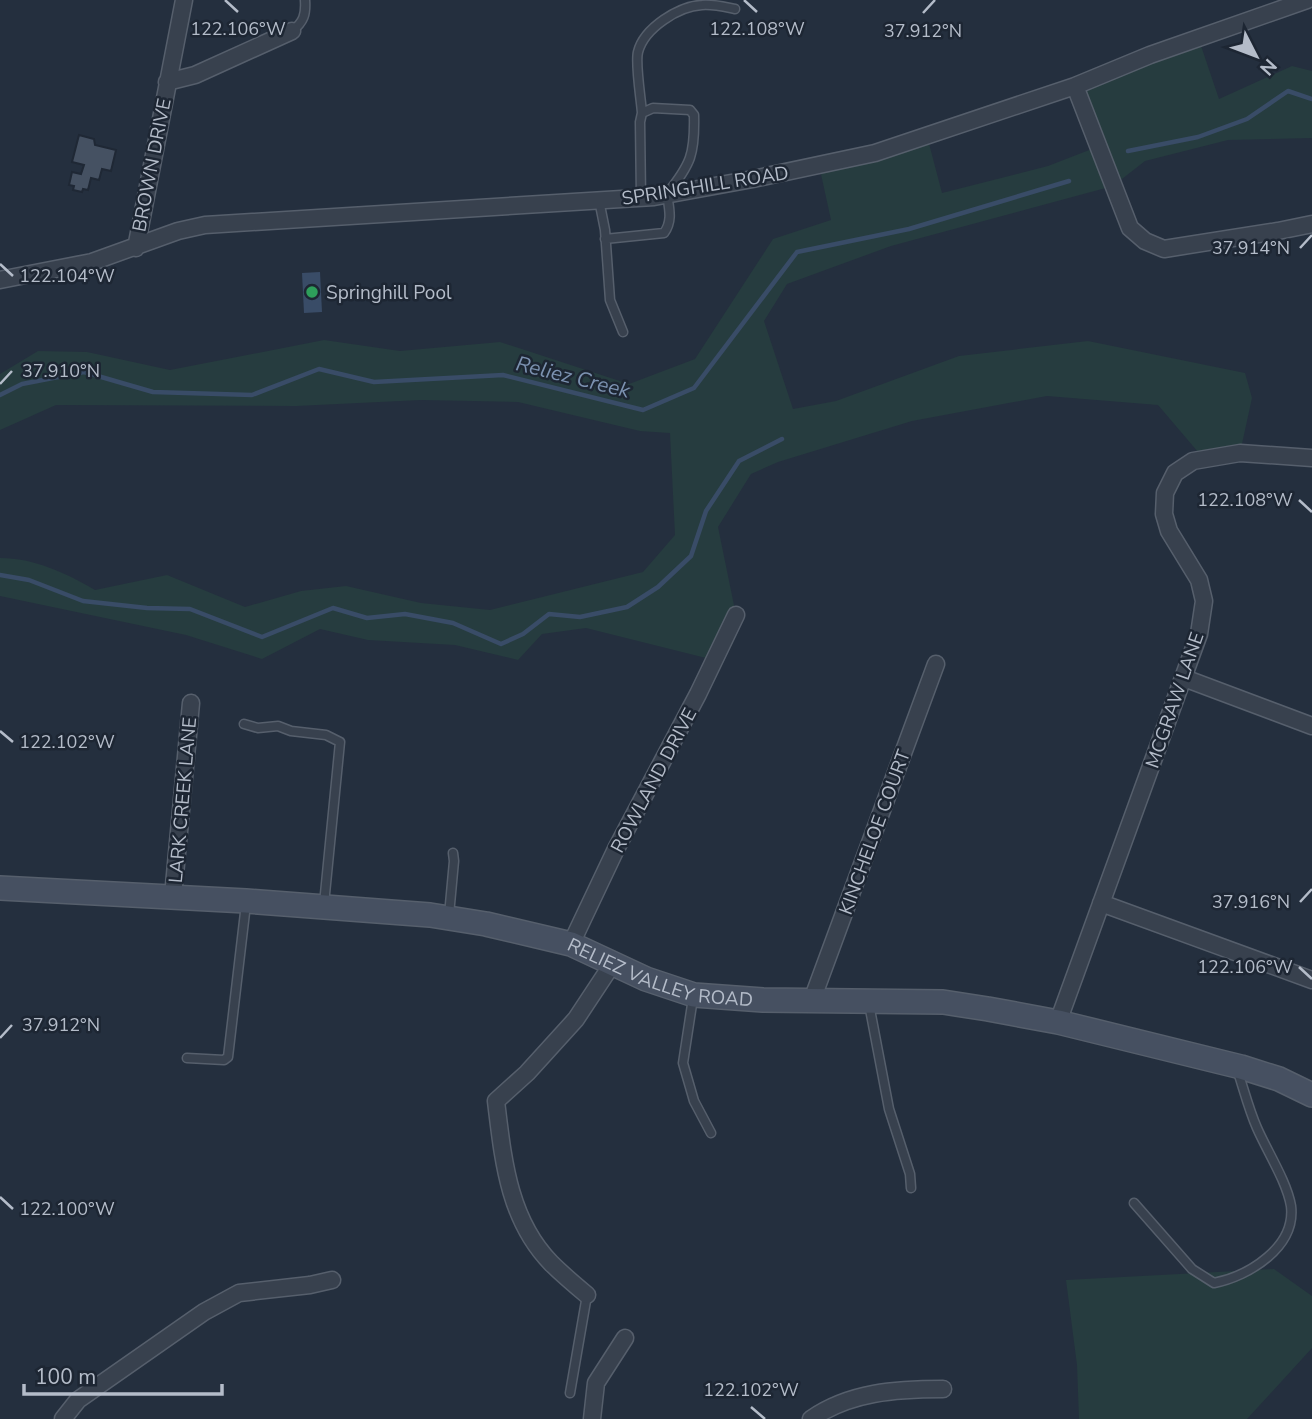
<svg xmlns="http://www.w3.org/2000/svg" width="1312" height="1419" viewBox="0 0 1312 1419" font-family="'Nunito Sans',sans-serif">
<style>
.green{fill:#263c3f}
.water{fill:#394c67}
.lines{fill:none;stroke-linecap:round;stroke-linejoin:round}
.stream{stroke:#394c67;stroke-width:4.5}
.building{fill:#455162;stroke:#1f2835;stroke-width:2}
.lane-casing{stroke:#565f6c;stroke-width:11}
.street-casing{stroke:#565f6c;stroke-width:19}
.secondary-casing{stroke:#565f6c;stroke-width:26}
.lane{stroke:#38414e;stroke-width:8}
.street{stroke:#38414e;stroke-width:16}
.secondary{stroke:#465061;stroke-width:23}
.ticks{fill:none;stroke:#b4bcc9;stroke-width:2.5}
.leisure-dot{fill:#2e9e5b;stroke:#1d2633;stroke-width:2.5}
.labels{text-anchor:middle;stroke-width:5;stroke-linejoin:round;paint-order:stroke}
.street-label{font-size:19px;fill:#b4bcc9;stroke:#1d2633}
.poi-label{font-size:19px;fill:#b4bcc9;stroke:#1d2633;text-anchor:start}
.water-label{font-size:21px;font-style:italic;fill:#7c92b1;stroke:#1d2633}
.ticks-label{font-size:18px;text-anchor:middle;fill:#b4bcc9;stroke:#1d2633;stroke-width:5;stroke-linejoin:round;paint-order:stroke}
</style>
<rect width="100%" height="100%" fill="#242f3e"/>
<path class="green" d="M1198,37L1219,99L1292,66L1312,71V138L1228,140L1145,161L1113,186L891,246L787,284L764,321L793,409L836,401L959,356L1088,341L1245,373L1252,398L1240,453L1204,459L1158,405L1047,396L912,421L778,462L751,474L718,527L736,615L714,660L586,628L542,634L518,660L455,645L368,640L320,629L262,659L186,635L0,596V558C34,558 66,573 95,590L167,575L245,607L301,591L346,586L421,603L490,610L643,572L675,535L670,433L640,431L518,402L421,400L296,406L56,405L0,430V374L38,351L87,352L170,370L324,340L400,351L500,342L629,384L695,359L773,239L831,220L819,165L927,136L942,193L1048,166L1097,147L1075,86Z
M1274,1269L1312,1296V1348L1247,1419H1079L1077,1365L1066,1280Z"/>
<path class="water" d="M320,272L322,312L304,313L302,273Z"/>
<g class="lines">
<path class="stream" d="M1128,151L1198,137L1247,119L1288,91L1312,99
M0,395L22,384L84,372L153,392L252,395L319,369L374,382L503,375L643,410L694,388L797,252L909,229L1069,181
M0,575L29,580L83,601L147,608L190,609L262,637L333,608L367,618L405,614L453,623L501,644L523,634L549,614L580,617L627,607L658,587L691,556L706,511L739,461L782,439"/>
</g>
<path class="building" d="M79,135L94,139L95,145L116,150L111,171L102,169L99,180L91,178L88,190L83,189L82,192L73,190L74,186L69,185L72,172L81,174L84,165L72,162Z"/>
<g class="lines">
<defs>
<path id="lane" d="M292,31C304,22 306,14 305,0
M642,113C641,99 635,63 638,52C644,28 679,6 702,5C713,4 725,7 735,9
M599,200L605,230L610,300L623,332
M605,239L664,233C673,221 669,208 667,194C691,164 695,154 694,115L690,110L653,108L642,113L640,122L641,198
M244,724L258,728L278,726L291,731L326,735L340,742L324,904
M449,915L454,861L453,853
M693,998L683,1063L694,1101L711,1133
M869,1004L889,1109L910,1174L911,1188
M187,1058L224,1060L228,1057L246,904
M1134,1203L1192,1269L1214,1283C1249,1276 1296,1247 1291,1206C1287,1182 1267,1151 1257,1128C1249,1110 1244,1090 1238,1072
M570,1393L587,1295"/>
<path id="street" d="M167,82L195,75L292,31
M1075,86L1130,228L1145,241L1164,249L1278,231L1312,224
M136,248L184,0
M0,280L92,262L178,231L205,225L654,197L753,179L875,153L1075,86L1150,55L1307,0
M1184,678L1312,726
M173,896L191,703
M1101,903L1312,980
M571,944L616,849L698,694L736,615
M812,1000L936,664
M1058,1022L1199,634L1204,601L1199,580L1169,531L1164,514L1165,493L1175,473L1193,461L1240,453L1312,458
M587,1295C575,1285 562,1274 551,1263C508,1219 503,1158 496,1101L527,1073L576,1019L613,963
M63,1419L78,1400L204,1312L239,1293L310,1285L332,1280
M592,1419L596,1383L625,1338
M811,1419C850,1392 896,1389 943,1389"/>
<g id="secondary">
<path id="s1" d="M0,888L246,901L430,915L486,924L571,944L646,979L694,995L763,1000L943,1002L988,1009L1058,1022L1241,1067L1279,1079L1312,1095"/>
</g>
</defs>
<use href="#lane" class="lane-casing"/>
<use href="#street" class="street-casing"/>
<use href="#secondary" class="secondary-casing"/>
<use href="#lane" class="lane"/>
<use href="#street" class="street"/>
<use href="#secondary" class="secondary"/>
</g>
<path class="ticks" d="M225,0L238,12M744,0L757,12M923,13L935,0M1300,248L1312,235M0,264L13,276M0,384L12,371M1299,500L1312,512M0,731L13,742M1300,902L1312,889M1299,967L1312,979M0,1038L12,1025M0,1197L13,1209M751,1407L765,1419"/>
<circle class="leisure-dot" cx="312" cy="292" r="7"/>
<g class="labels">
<g class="street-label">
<text transform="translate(151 165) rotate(-79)" y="7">BROWN DRIVE</text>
<text transform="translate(705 185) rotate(-9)" y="7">SPRINGHILL ROAD</text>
<text transform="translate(1174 700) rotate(-71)" y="7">MCGRAW LANE</text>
<text transform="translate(653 780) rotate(-62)" y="7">ROWLAND DRIVE</text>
<text transform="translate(182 800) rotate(-85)" y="7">LARK CREEK LANE</text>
<text transform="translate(874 832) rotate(-70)" y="7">KINCHELOE COURT</text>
<text dy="7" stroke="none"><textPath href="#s1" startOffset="670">RELIEZ VALLEY ROAD</textPath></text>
</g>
<g class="poi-label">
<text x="326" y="299">Springhill Pool</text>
</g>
<g class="water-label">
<text transform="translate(573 377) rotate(14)" y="7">Reliez Creek</text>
</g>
</g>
<g class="ticks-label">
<text x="238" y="35">122.106°W</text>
<text x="757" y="35">122.108°W</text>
<text x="923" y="37">37.912°N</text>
<text x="1251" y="254">37.914°N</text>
<text x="67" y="282">122.104°W</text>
<text x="61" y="377">37.910°N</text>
<text x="1245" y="506">122.108°W</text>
<text x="67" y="748">122.102°W</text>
<text x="1251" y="908">37.916°N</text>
<text x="1245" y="973">122.106°W</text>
<text x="61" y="1031">37.912°N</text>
<text x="67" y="1215">122.100°W</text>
<text x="751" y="1396">122.102°W</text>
</g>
<g transform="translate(1256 56) rotate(132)" stroke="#1d2633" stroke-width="5" paint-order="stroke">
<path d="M0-5L12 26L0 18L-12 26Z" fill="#b4bcc9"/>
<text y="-10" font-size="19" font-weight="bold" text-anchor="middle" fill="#b4bcc9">N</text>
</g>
<path d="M24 1384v10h198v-10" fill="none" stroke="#b4bcc9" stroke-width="3.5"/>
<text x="35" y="1384" font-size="21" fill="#b4bcc9" stroke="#1d2633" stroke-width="5" paint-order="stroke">100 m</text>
</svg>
